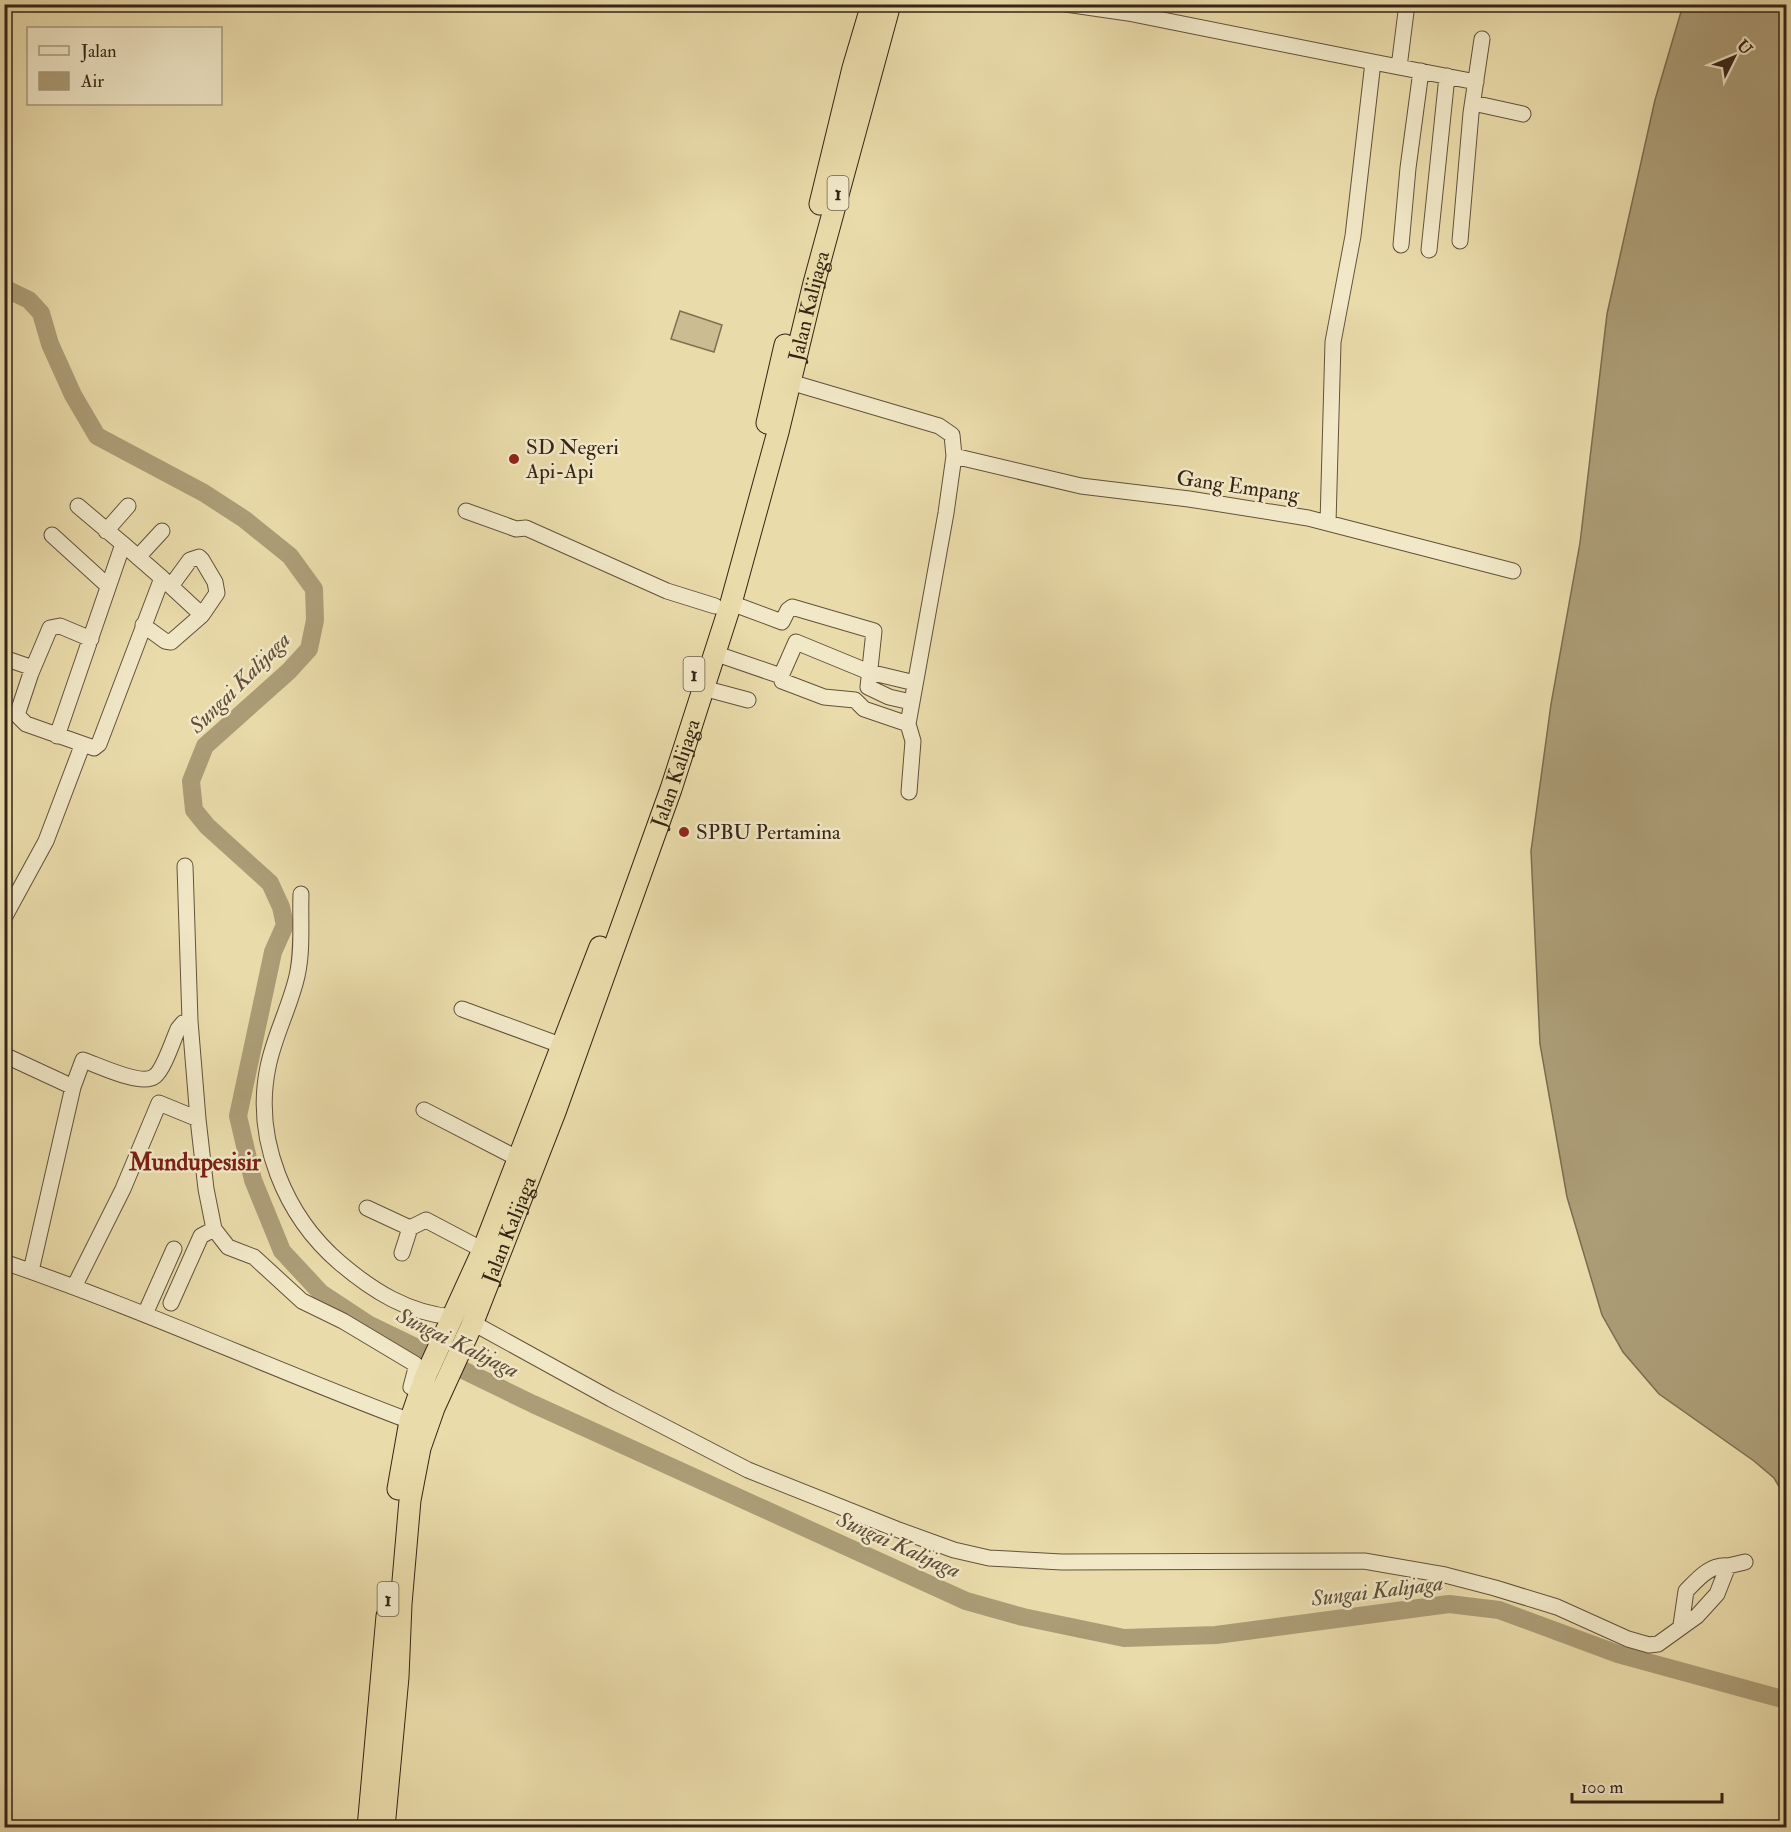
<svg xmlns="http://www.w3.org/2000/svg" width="1791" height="1832" viewBox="0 0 1791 1832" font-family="'IM FELL Double Pica',serif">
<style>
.green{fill:#cbbc91;stroke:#807053;stroke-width:1.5}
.water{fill:#ac9d77;stroke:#7c6d50;stroke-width:1.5}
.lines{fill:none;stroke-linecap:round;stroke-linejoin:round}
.river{stroke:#ac9d77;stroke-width:18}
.minor-casing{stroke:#62523a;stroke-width:17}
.highway-casing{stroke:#352415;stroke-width:23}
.minor{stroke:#f1e8c8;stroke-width:15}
.highway{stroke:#eadbaa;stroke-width:21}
.poi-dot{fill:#8f2418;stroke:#f1e8c8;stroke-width:2}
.labels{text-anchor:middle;stroke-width:5;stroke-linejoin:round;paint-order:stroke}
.shield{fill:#f1e8c8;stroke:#6d5f4b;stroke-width:1.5}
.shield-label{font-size:20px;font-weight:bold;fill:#352415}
.street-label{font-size:21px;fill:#352415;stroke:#f1e8c8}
.poi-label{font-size:21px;fill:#352415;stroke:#f1e8c8;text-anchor:start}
.water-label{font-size:22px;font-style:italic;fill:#5f4e37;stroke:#f1e8c8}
.quarter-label{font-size:24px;font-weight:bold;fill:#7a1f14;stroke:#f1e8c8}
</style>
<rect width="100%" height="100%" fill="#eadbaa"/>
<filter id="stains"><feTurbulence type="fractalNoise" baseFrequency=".00333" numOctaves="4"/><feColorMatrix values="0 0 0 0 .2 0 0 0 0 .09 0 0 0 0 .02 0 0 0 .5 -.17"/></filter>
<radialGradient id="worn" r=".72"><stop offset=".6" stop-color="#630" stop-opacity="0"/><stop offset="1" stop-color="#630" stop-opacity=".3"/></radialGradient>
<path class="green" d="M680,311L722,325L714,352L671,339Z"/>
<path class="water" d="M1683,5H1786V1498L1774,1478L1754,1461L1659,1394L1623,1352L1602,1315L1567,1197L1540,1044L1531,851L1551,704L1580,543L1607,314L1655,100Z"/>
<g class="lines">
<path class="river" d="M4,288L29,300L41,313L50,344L73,395L97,436L204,493L244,519L290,556L314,589L315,620L309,649L289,671L205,746L191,781L194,810L207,826L270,883L281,907L285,925L273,952L238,1116L253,1180L282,1251L321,1293L368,1324L533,1404L966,1601L1023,1617L1124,1638L1216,1635L1449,1604L1499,1610L1618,1654L1786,1700"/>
<defs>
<path id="minor" d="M1066,4L1128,13L1373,62
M1399,67L1407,4
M1473,103L1523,114
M1460,241L1471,113L1482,39
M1401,245L1408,168L1421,71
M1429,250L1447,76
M790,382L939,426L952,435L954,456L946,513L908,724L913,741L909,792
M954,456L1081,486L1189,499L1308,518L1513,571
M78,506L123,544
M466,511L516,529L526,528L667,591L715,606
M1328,523L1333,342L1353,236L1373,62L1476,82
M106,531L128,506
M52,535L108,586
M138,557L162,531
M171,586L190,560L199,557L202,560L215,582L217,593L202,615
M731,603L782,622L788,610L792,607L874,631L868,687L889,697L911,702
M91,639L60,626L50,628L31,673L17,715L26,724L94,748L99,744L162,578L202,615L171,642L165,641L143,625
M714,653L781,676L782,681L824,697L855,700L864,709L908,724
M4,658L33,668
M781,676L796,642L869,672L915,683
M703,688L748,700
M57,736L123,544L162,578
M185,866L190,1021
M301,894C300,921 303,950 297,976C290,1007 274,1036 268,1067C253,1139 285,1216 340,1263C373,1291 408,1313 452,1317
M4,918L46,841L82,746
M462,1009L563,1046
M4,1055L73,1087
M424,1110L519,1159
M367,1208L410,1228
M402,1253L410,1228L426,1220L483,1250
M4,1262C142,1309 274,1370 410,1421
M31,1271L73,1087L83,1060C98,1065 142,1087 155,1076C164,1069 173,1040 178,1029L183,1023L190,1021L198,1119L206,1189L214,1229L228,1247L254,1257L302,1301L343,1321L415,1364L416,1368L411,1387L420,1392
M74,1287L123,1189L159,1103L198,1119
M171,1303L201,1236L214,1229
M145,1314L174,1249
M473,1323L611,1399L748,1470L896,1529L954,1550L989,1558L1062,1562L1364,1561L1445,1575L1495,1588L1557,1607L1628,1639L1649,1645L1658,1644L1697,1616L1717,1594L1728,1566L1745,1562
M1681,1625L1686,1591C1698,1579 1710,1564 1728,1566"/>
<g id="highway">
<path d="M820,204L853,68L872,4"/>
<path d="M767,423L785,345"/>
<path d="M398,1489L410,1421L426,1375L483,1250L600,947"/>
<path d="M368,1828L387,1616"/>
<path id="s1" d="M384,1828L398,1677L401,1604L410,1500L420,1448L434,1408L471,1327L555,1112L671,789L731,603L778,432L814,283L890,4"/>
</g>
</defs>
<use href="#minor" class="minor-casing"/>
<use href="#highway" class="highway-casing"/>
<use href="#minor" class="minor"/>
<use href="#highway" class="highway"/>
</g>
<g class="poi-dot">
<circle cx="514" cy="459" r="6"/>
<circle cx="684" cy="832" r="6"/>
</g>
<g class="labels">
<g class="shield">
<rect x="827.5" y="176" width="21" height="34" rx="4.5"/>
<rect x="683.5" y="657" width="21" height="34" rx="4.5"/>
<rect x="377.5" y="1582" width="21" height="34" rx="4.5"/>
</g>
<g class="shield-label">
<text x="838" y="200">1</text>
<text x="694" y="681">1</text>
<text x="388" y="1606">1</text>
</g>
<g class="street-label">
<text dy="7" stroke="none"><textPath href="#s1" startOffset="1590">Jalan Kalijaga</textPath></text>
<text transform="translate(1238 486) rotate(8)" y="7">Gang Empang</text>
<text dy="7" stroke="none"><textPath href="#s1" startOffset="1104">Jalan Kalijaga</textPath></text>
<text dy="7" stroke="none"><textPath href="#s1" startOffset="618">Jalan Kalijaga</textPath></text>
</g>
<g class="poi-label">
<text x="526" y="454">SD Negeri<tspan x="526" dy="24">Api-Api</tspan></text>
<text x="696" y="839">SPBU Pertamina</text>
</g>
<g class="water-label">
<text transform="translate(239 682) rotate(-45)" y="8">Sungai Kalijaga</text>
<text transform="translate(458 1342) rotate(26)" y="8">Sungai Kalijaga</text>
<text transform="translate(899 1544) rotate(24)" y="8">Sungai Kalijaga</text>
<text transform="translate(1377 1590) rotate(-7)" y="8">Sungai Kalijaga</text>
</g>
<g class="quarter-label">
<text x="195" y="1170">Mundupesisir</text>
</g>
</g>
<rect width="1791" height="1832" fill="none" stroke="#eadbaa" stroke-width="24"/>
<rect x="6" y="6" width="1779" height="1820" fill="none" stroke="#352415" stroke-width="3"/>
<rect x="12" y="12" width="1767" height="1808" fill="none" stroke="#352415" stroke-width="1.5"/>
<rect x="27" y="27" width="195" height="78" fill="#f1e8c8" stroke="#a69a80" stroke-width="1.5"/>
<rect x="39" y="46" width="30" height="9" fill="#f1e8c8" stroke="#a69a80" stroke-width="1.5"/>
<text x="81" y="57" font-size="18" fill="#352415">Jalan</text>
<rect x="39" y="72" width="30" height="18" fill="#ac9d77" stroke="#a69a80" stroke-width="1.5"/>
<text x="81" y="87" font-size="18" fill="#352415">Air</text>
<g transform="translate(1734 57) rotate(47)" stroke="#f1e8c8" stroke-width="4.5" paint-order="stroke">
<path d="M0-4.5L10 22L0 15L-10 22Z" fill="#352415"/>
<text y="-9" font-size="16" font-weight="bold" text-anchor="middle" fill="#352415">U</text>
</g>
<path d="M1572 1793v9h150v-9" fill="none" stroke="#352415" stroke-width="3"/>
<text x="1581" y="1793" font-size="18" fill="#352415" stroke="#f1e8c8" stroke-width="4.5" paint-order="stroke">100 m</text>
<rect width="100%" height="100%" filter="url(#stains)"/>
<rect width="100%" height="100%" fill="url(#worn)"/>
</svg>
